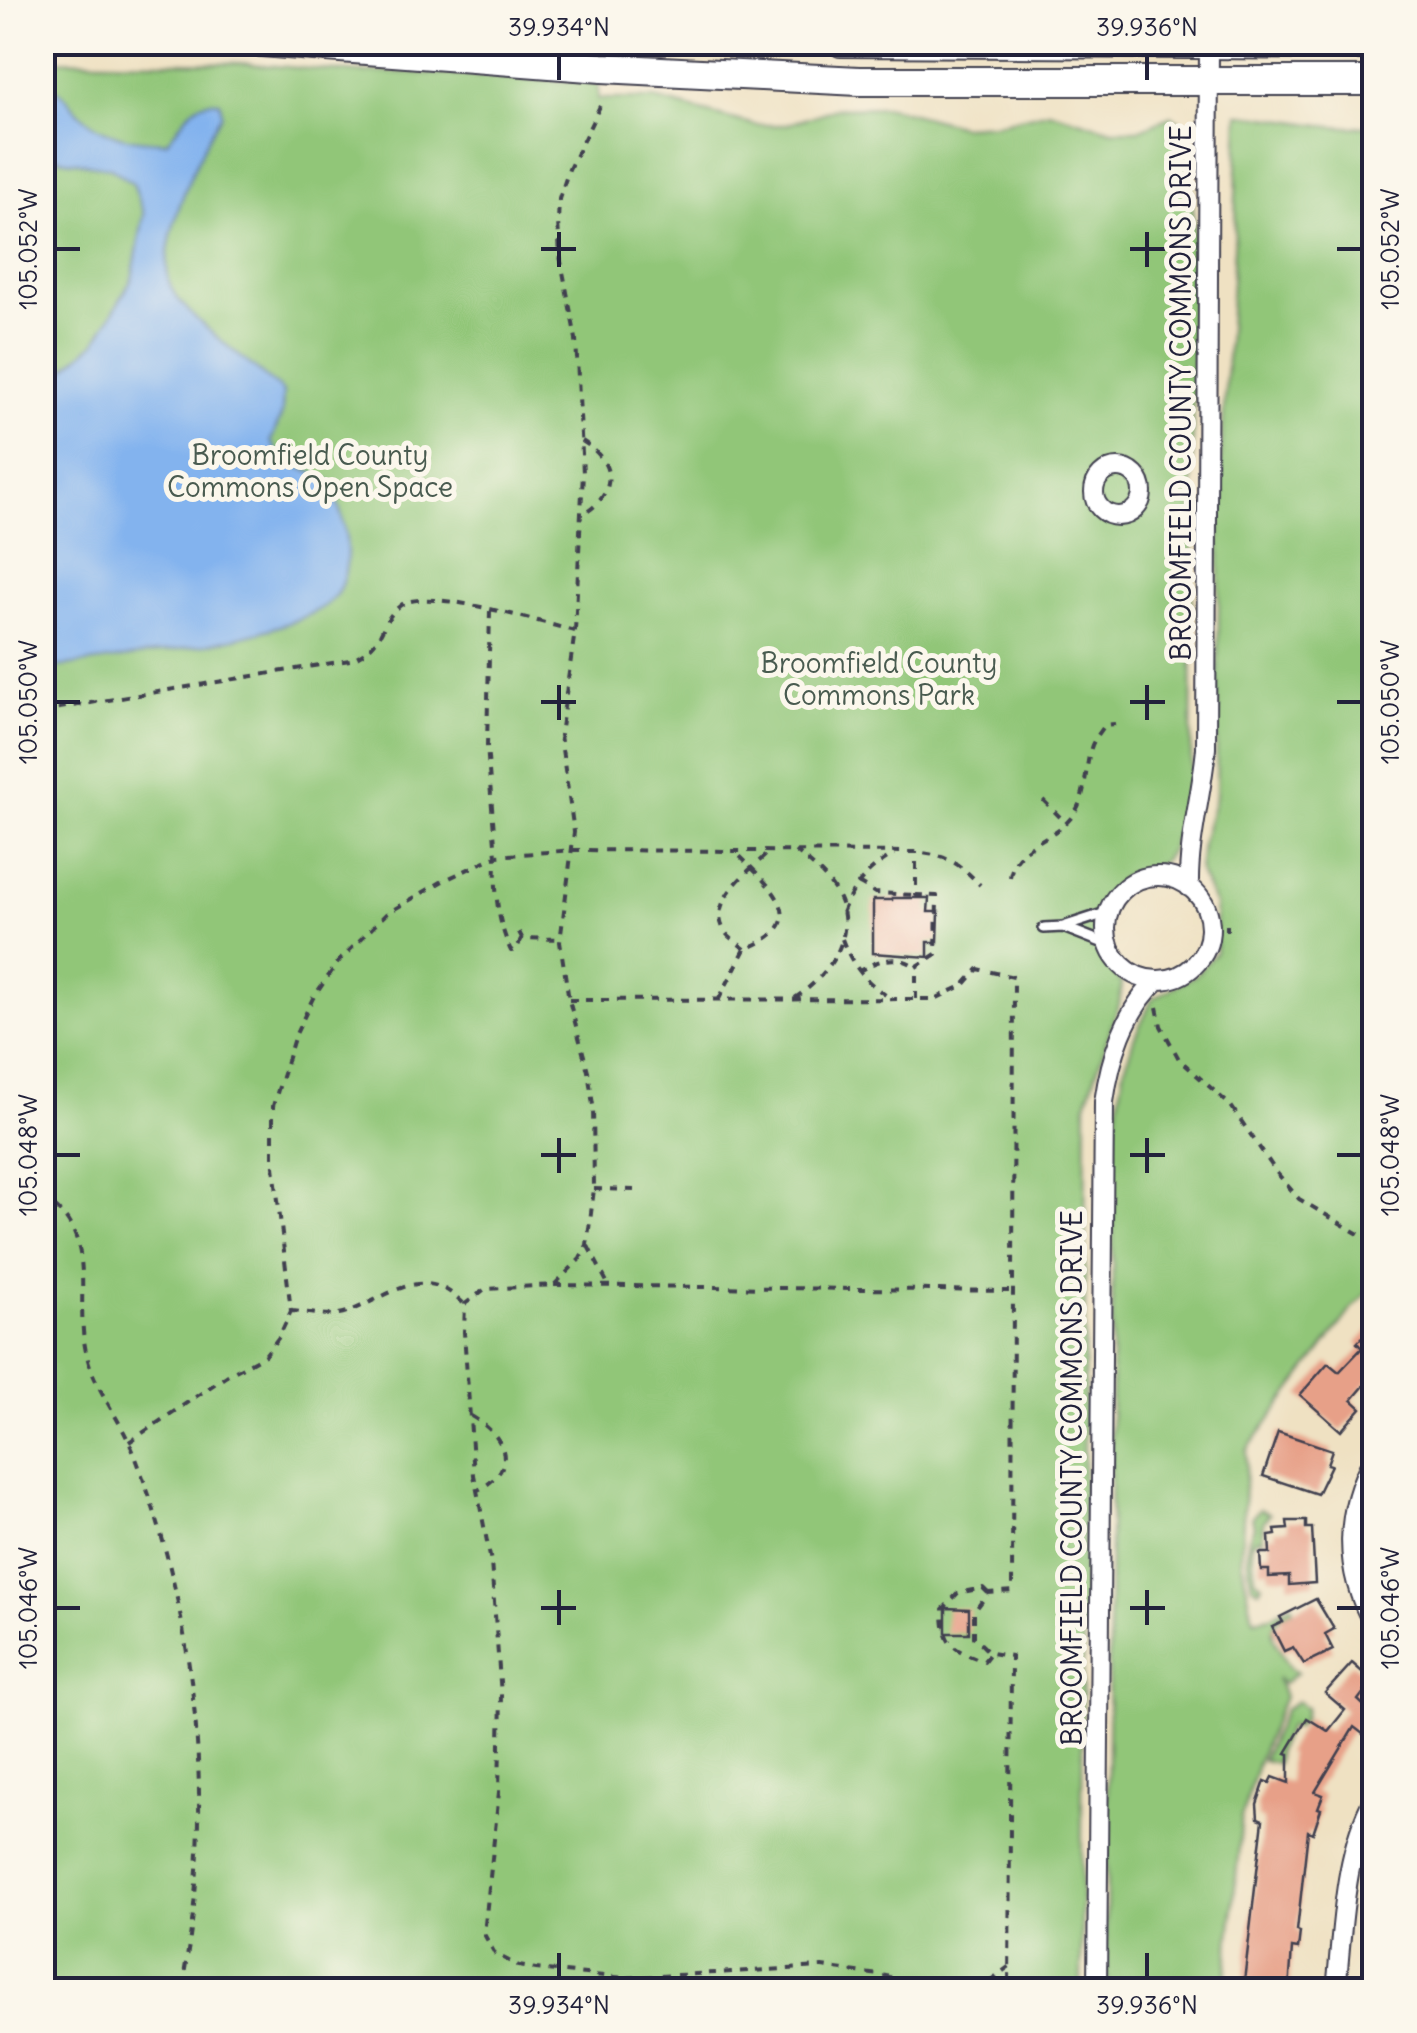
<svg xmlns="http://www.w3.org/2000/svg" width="1417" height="2033" viewBox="0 0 1417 2033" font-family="Delius,sans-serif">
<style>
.green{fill:#91c678;stroke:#5a745a;stroke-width:2.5}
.water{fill:#83b3ee;stroke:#526a94;stroke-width:2.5}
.building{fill:#e7a088}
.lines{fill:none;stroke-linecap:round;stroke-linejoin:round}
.lane-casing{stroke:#413f4f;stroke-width:14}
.street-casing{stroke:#413f4f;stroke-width:22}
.primary-casing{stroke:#413f4f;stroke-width:32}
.path{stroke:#413f4f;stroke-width:4;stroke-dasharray:8 8;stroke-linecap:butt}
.lane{stroke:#fff;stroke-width:9}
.street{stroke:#fff;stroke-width:18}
.primary{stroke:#fff;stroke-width:28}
.ticks{fill:none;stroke:#22223b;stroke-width:4}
.labels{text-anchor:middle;stroke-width:10;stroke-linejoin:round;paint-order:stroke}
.street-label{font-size:28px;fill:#22223b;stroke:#fbf7ec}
.park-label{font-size:28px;fill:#495b50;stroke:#fbf7ec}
.neatline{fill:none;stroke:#22223b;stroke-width:4}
.ticks-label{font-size:25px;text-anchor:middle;fill:#22223b}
</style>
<rect width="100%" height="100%" fill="#fbf7ec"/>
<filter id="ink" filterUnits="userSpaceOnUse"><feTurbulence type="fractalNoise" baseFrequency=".01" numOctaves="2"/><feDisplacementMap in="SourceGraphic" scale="20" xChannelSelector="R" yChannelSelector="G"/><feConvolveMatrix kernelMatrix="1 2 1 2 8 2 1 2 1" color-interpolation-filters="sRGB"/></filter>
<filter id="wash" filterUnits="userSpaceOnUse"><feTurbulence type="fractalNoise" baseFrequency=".0048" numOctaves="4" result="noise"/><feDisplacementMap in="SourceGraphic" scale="40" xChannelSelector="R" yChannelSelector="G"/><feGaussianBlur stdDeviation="2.25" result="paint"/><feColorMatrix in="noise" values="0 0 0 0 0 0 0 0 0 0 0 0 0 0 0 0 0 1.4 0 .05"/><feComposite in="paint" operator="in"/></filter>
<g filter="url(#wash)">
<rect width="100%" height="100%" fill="#efe1c2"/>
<path class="green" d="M43,60L240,63L361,73L399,72L584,82L599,84L598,99H655L755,125H785L838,108L889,107L962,126L994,124L1049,111L1112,130H1138L1172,116L1189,128L1194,232L1191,772L1172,848L1161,863L1124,876L1099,905L1095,923L1098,950L1122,984L1119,1005L1086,1103L1081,1990H43Z
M1239,114C1284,117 1329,131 1374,126V1286L1354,1306L1247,1450L1241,1558L1252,1613L1254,1619L1271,1616L1292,1604L1293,1610C1275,1618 1266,1629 1278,1647C1285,1658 1287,1666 1297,1673L1283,1684L1277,1678L1284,1697L1258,1761L1242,1815L1225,1990H1109L1106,1956L1114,1129L1124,1071L1134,1038L1152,999L1196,975L1216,952L1215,905L1199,871L1202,842L1216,794L1221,455L1234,249Z
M1260,1509L1270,1514L1263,1522L1262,1540L1258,1538L1251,1544L1255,1578L1262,1585L1259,1590L1252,1586C1248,1564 1243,1546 1254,1527L1252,1517Z
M1297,1701L1306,1708L1303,1720L1296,1727L1289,1726L1277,1751V1763L1262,1760L1285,1709Z"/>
<path class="water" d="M42,85C62,86 72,109 87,120C111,138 137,141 166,142C185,123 190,97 220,102L222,114C200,147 154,250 171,287C183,316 256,367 283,392L282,414L271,441L281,459L330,481C343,515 357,559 337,593C310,639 99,661 43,669V383L51,381L96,342L132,279L144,214L133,183L111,168L60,159L43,144Z"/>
<g id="blocks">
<path class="building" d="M892,898H929L928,912H939L938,942H928V957L873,953V900H892Z
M1374,1325V1374L1352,1400L1361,1408L1341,1431L1300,1395L1328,1363L1339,1372L1362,1348L1357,1343Z
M1278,1432L1332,1450L1327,1464L1331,1465L1317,1494L1263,1476Z
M1287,1521H1306V1528H1312L1315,1583L1289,1585V1576L1269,1577V1570H1261L1260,1553H1270L1269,1536L1276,1535L1275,1530L1288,1529Z
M1316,1599L1334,1629L1325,1634L1333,1650L1304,1664L1293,1647L1284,1651L1272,1627L1283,1622L1280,1617Z
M946,1608L969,1609V1633H946Z
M1352,1663L1370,1679L1371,1683L1358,1700L1374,1715V1721L1363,1734L1354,1727L1315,1792L1323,1795L1318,1808L1321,1809L1313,1833L1308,1831L1297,1931L1300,1932L1298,1949L1292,1948L1289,1990H1243L1263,1820L1258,1818L1257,1804L1265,1781L1270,1783L1273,1777L1289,1783V1754L1286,1753L1307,1718L1328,1731L1345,1710L1325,1693Z"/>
</g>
</g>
<g filter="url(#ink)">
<use href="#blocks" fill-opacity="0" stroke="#413f4f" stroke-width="2.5"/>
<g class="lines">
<defs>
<path id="lane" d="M1063,927L1109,945
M1044,928L1063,927L1109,912"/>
<path id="street" d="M1094 492a24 24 0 1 1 48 0a24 24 0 1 1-48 0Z
M1106 928a52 52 0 1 1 104 0a52 52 0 1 1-104 0Z
M1189,887C1188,839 1202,795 1206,748L1209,42
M1374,1457C1344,1511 1343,1570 1374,1625
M1097,1990L1104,1102C1110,1059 1125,1009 1158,980
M1336,1990C1343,1926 1343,1856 1374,1798"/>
<path id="primary" d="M261,42L602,68L859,81H1374
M841,42L1374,45"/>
</defs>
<use href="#lane" class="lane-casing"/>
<use href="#street" class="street-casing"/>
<use href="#primary" class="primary-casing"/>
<path class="path" d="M600,106L569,169L559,199L558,222L560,256L576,339L583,473L575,631L560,735L574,832L560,942L569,1000L588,1071L593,1105L594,1189L587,1245L580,1259L554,1285L485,1289L465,1304L464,1332L474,1475L491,1562L501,1695L499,1792L484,1934L495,1954L519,1966L536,1969L624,1978L822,1967L886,1976L935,1990
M582,441C616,462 618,492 584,514
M42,711L350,660C389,643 376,624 401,605C427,586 541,623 575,631
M1043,800L1066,823
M1010,877C1015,844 1051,841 1070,819C1089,796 1083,771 1092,745C1095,738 1101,731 1105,725L1115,724
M858,883L875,893L915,895
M842,913C853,886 868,869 894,854
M1227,925V931
M519,932L522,938L561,939
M522,938L516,950L511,951C496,918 495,891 496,856L574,850L916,852C948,856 958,862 980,885
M842,939C852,966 867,984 892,999
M745,949C740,944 730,939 726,933C704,902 750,871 769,852
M858,972C876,960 897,953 916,967
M795,998C832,973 864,928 830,884C821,871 807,861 795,851
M719,999L745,949C818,922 768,886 735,851
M916,999V967L936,954L937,896L916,895V852
M569,1000L935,999L964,985L978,969L1014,977L1012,1591L988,1593L974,1612V1637L990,1653L1011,1656L1009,1990
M1157,1007L1161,1026L1179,1059L1231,1106L1277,1173L1299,1199L1374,1243
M594,1189L638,1190
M42,1197C103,1235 72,1297 87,1356C94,1385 114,1411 127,1438C136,1455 142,1476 149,1495C201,1653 214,1827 181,1990
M588,1246L609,1286
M554,1285L1009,1291
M291,1311C309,1312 330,1318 347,1312C390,1297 422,1262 463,1303
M471,1416C506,1436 520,1468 478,1490
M129,1442L228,1375L265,1355L279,1337L291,1311L273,1158V1106L294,1038L313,998L339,961L386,914L441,882L496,856L487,746L490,610
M988,1593L983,1588L958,1593L943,1609C943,1646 952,1649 984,1661L990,1653
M1370,1906L1374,1907
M599,1990L603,1977
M977,1990L1010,1966"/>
<use href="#lane" class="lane"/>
<use href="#street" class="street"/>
<use href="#primary" class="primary"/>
</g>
</g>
<path class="ticks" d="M559,55V80M1147,55V80M559,232V267M1147,232V267M55,249H80M541,249H576M1130,249H1165M1337,249H1362M559,685V720M1147,685V720M55,702H80M541,702H576M1130,702H1165M1337,702H1362M559,1138V1173M1147,1138V1173M55,1155H80M541,1155H576M1130,1155H1165M1337,1155H1362M559,1590V1625M1147,1590V1625M55,1608H80M541,1608H576M1130,1608H1165M1337,1608H1362M559,1953V1978M1147,1953V1978"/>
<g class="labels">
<g class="street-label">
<text transform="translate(1181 393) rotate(-90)" y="10">BROOMFIELD COUNTY COMMONS DRIVE</text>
<text transform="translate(1072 1478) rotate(-90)" y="10">BROOMFIELD COUNTY COMMONS DRIVE</text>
</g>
<g class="park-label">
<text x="310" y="465">Broomfield County<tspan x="310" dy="32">Commons Open Space</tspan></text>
<text x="879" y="673">Broomfield County<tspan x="879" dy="32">Commons Park</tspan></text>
</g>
</g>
<rect width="1417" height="2033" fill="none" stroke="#fbf7ec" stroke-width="110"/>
<rect x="55" y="55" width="1307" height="1923" class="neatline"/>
<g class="ticks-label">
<text x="559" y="36">39.934°N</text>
<text x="1147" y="36">39.936°N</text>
<text transform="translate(1390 249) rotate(-90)" y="9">105.052°W</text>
<text transform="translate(28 249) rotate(-90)" y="9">105.052°W</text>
<text transform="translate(1390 702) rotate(-90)" y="9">105.050°W</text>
<text transform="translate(28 702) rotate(-90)" y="9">105.050°W</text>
<text transform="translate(1390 1155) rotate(-90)" y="9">105.048°W</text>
<text transform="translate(28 1155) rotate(-90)" y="9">105.048°W</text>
<text transform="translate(28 1608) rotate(-90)" y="9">105.046°W</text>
<text transform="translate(1390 1608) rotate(-90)" y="9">105.046°W</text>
<text x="559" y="2014">39.934°N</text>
<text x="1147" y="2014">39.936°N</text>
</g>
</svg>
